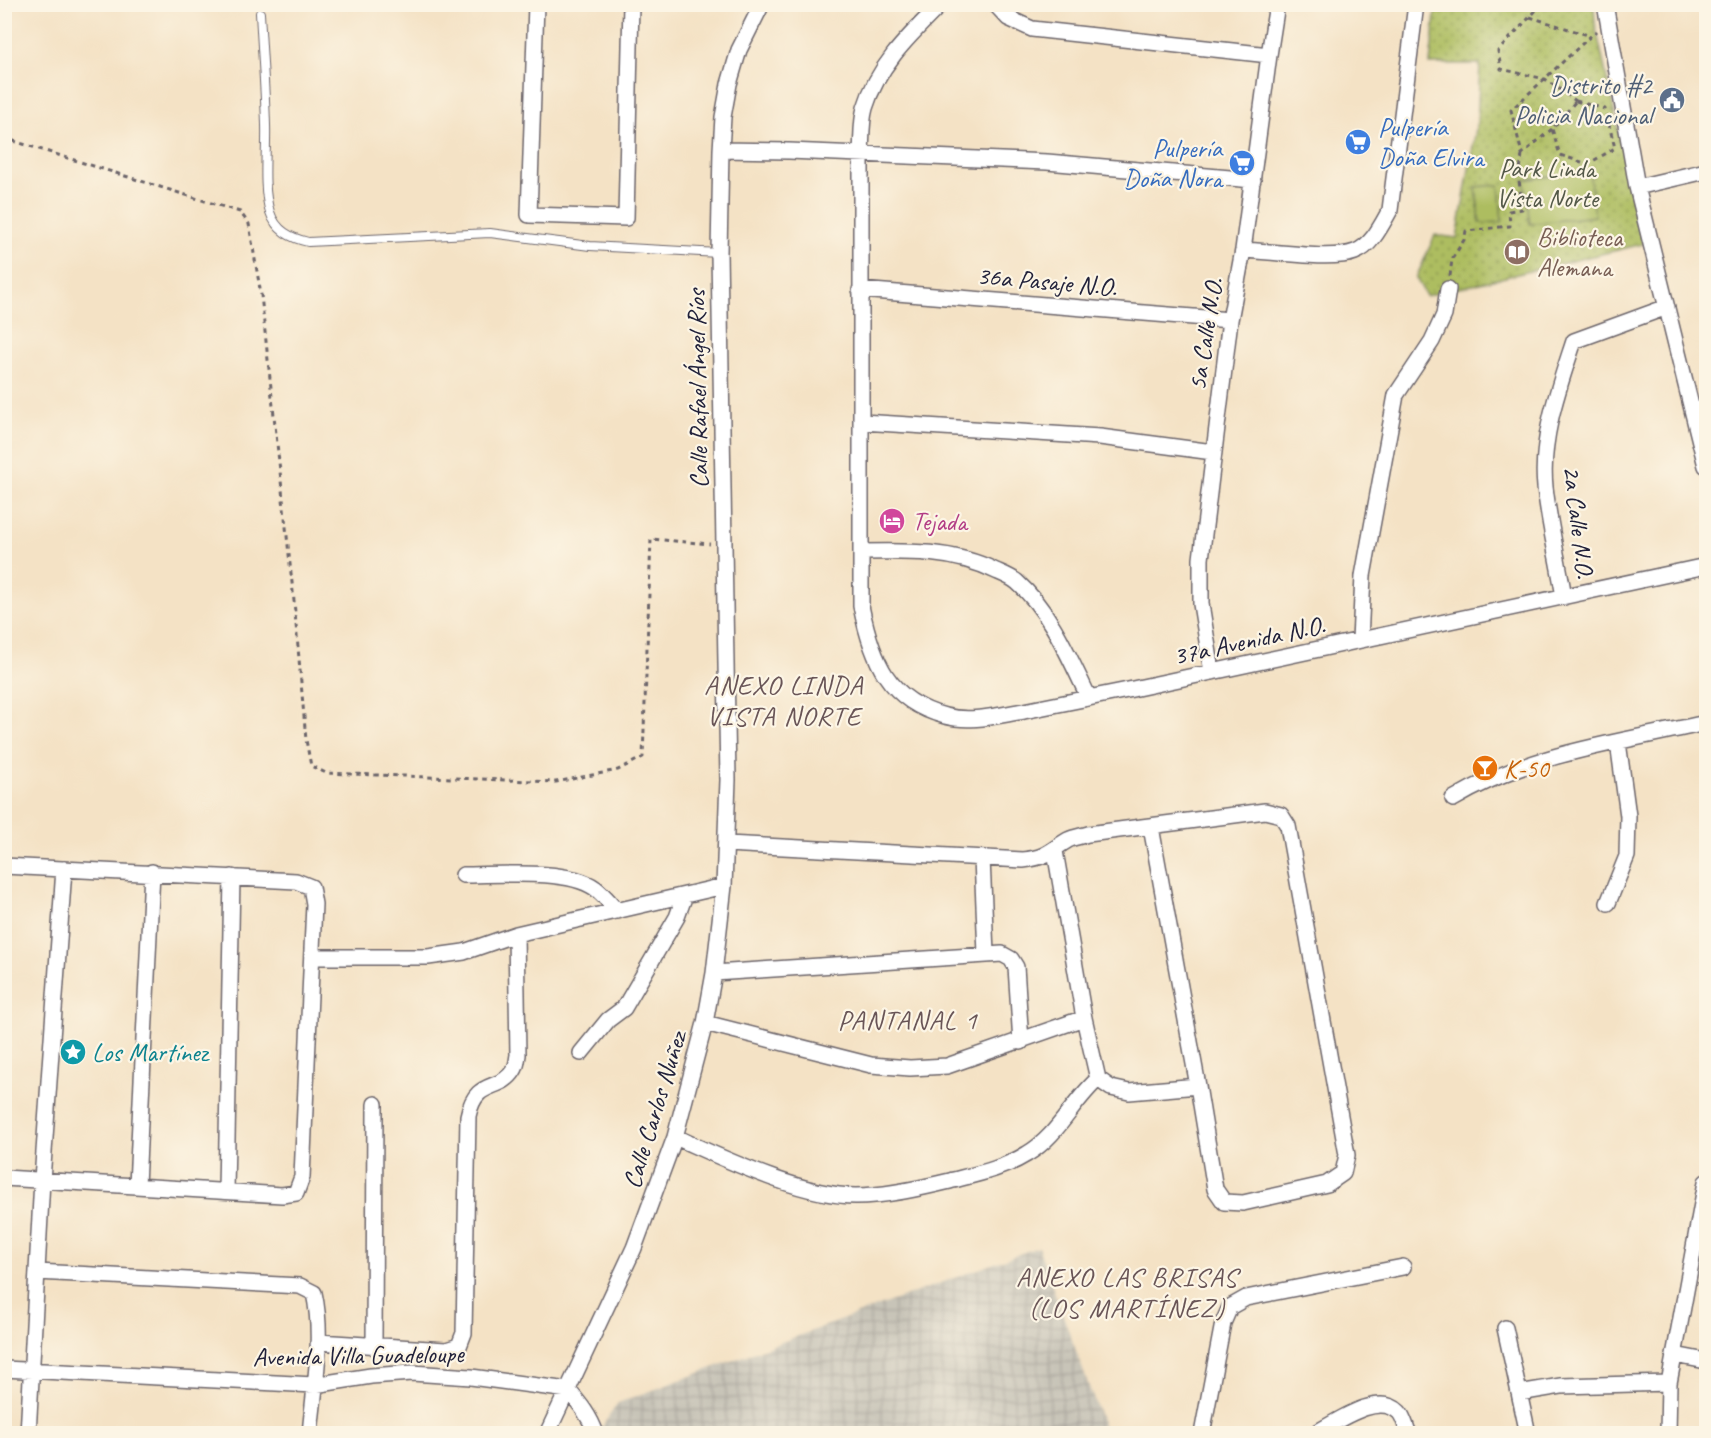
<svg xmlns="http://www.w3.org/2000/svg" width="1711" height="1438" viewBox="0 0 1711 1438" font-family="Caveat,sans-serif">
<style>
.industrial{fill:url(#industrial-grid)}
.park{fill:url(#park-dots);stroke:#68704e;stroke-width:1.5}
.pitch{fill:#adbd60;stroke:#68704e;stroke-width:1.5}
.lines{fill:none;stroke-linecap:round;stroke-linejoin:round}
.service-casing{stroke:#6c656b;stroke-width:10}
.minor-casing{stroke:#6c656b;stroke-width:18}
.path{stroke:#6c656b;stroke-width:3;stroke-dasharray:4.5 4.5;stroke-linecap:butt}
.service{stroke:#fff;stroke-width:8}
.minor{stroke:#fff;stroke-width:15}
.labels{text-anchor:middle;stroke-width:4.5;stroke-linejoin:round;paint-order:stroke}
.service-label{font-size:26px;fill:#4e5e75;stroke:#fcf5e5;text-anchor:end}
.shop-label{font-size:26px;fill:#366cbe;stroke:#fcf5e5;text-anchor:start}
.park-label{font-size:26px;fill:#535848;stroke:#fcf5e5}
.education-label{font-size:26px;fill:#785e54;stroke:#fcf5e5;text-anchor:start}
.street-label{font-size:26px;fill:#22223b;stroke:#fcf5e5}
.hotel-label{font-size:26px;fill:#b23c85;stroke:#fcf5e5;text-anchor:start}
.food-label{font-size:26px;fill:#c56008;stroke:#fcf5e5;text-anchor:start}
.culture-label{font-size:26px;fill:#0d838f;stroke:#fcf5e5;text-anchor:start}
.neighbourhood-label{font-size:27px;letter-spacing:1.5px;fill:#695557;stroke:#fcf5e5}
</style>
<defs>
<pattern id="industrial-grid" width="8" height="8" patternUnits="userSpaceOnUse" patternTransform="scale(1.5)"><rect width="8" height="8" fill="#c8c4b8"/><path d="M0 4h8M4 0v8" fill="none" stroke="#aca89f"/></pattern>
<pattern id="park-dots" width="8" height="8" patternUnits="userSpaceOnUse" patternTransform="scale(1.5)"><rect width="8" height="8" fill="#adbd60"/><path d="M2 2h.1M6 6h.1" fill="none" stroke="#8c9950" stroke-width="1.8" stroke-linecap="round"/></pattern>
</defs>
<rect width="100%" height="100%" fill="#fcf5e5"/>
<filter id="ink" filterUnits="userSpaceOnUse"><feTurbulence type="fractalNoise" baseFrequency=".0167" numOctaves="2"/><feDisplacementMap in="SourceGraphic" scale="12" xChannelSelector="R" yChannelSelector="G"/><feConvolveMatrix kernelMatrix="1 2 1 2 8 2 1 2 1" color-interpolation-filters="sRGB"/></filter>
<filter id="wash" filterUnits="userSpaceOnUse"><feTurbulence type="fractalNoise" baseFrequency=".008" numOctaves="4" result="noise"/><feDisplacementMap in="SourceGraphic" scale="24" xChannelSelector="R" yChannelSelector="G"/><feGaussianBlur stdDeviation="1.35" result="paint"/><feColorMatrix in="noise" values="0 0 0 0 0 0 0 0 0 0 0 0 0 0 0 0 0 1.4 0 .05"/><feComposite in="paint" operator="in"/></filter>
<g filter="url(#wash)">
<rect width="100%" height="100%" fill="#f4e2c5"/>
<path class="industrial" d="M1038,1247L1106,1433L603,1434L601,1428L618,1403Z"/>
<path class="park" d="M1436,5H1594L1595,24L1643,244L1426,296L1416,278L1435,235L1457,238L1477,123L1480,64H1430Z"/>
<path class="pitch" d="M1589,171L1595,216L1530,224L1524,180Z
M1499,185L1502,222L1480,223L1476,187Z"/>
</g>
<g filter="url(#ink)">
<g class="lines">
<defs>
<path id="service" d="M260,13C262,50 265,88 266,125C267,151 262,187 270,212C276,231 291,238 308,242L490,233L590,246L719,253"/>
<path id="minor" d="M536,4L529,215L626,218L631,4
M941,4C910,35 878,65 865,108C861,122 862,139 861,154V606C872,660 888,701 945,716C971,723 998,715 1024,711C1059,704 1094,697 1128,690C1322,650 1514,607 1706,566
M995,4L1008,18L1032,29L1269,55
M1605,4L1637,187L1706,466
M721,150L789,151L1047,162L1253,180
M1637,187L1706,171
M1243,250C1271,251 1332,261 1355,252C1372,246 1382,224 1390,210L1416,4
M860,290L1230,320
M862,422L1100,437L1213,452
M862,552C907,551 954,550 996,571C1003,574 1011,577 1017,582C1051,612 1069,657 1089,698
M1564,597C1558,560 1549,523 1545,487C1540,438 1559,387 1574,341L1667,307
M1360,640L1363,576L1396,395L1432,341L1444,315L1448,289
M1212,672L1201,604V559L1230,320L1243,250L1269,55L1277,4
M1453,799C1530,753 1621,742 1706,723
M727,844L1023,860C1048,857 1048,852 1068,840C1074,837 1082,836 1088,834L1265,811L1281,815L1288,826L1347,1155L1343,1173L1327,1184L1243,1203L1224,1202L1215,1189L1198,1086L1151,827
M1055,851L1084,1018L1098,1079L1111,1088L1129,1092L1198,1086
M982,858L986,954
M4,866L296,881L311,887L314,904L302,1177L296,1193L282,1195L4,1178
M463,875C497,875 567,868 595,888C603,894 611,904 618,911
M1608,903L1627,856L1628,816L1618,742
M313,957H428L464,952L516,934L724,886
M714,973L1002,954L1011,959L1016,967L1021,1042
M705,1023L871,1065L910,1068L947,1066L1084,1018
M581,1053L608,1020L624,1008L677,917L685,895
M675,1137C725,1159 801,1196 856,1196C886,1196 921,1188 950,1181C977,1174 1003,1169 1027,1154C1058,1136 1072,1102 1098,1079
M137,1185L152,872
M226,1191L232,877
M37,1272L300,1286L314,1293C324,1338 314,1388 310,1434
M1505,1328L1528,1434
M318,1342L446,1350L459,1346L464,1333L468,1116C476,1077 500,1093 514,1070C517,1066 517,1060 518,1055L516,934
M374,1347L375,1104
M1675,1355L1706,1361
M4,1369L314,1385L371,1376L412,1373L471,1377L568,1390
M568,1390C580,1404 590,1416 596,1434
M1519,1393L1561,1386L1669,1383
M28,1434L42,1180L64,869
M547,1434L634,1248L675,1137L705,1023L714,973L724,886L728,780L719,253L721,150L723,117L729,84L739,50L762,4
M1202,1434L1223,1323L1230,1307L1246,1298L1403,1267
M1314,1434C1335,1423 1378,1391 1399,1412C1404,1417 1406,1428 1409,1434
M1668,1434L1669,1383L1706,1182"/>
</defs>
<use href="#service" class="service-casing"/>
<use href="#minor" class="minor-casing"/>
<path class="path" d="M1542,4L1498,51L1501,69L1545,79L1576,101
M1530,17L1588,35
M1576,101L1605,109L1615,148L1588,164L1560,155L1552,129Z
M1552,129L1522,154L1511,110L1596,31
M4,138L240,212L249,224L261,295L294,601L306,740L311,766L326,773L556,782L618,770L643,757L651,539L710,544
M1450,276L1452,259L1464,240L1466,231L1510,226L1509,211L1522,209L1519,179L1522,154"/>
<use href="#service" class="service"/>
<use href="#minor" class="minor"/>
</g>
</g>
<defs>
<symbol id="civic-disc" viewBox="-11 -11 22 22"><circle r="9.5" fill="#5c6f8a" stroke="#fcf5e5"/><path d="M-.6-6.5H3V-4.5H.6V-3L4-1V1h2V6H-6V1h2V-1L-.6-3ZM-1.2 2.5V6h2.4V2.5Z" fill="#fff"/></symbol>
<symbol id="supermarket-disc" viewBox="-11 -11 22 22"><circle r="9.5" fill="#3f7fe0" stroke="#fcf5e5"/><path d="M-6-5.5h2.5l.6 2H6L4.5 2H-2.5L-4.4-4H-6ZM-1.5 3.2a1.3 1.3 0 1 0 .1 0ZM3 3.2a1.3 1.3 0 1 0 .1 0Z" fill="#fff"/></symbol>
<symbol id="library-disc" viewBox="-11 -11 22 22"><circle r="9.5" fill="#8d6e63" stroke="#fcf5e5"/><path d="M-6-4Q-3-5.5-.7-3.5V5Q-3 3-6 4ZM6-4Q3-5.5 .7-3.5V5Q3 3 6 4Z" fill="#fff"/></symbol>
<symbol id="hotel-disc" viewBox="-11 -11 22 22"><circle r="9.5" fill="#d1479c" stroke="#fcf5e5"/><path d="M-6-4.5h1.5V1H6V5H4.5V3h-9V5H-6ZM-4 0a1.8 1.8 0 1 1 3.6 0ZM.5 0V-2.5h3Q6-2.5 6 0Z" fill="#fff"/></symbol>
<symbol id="bar-disc" viewBox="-11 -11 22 22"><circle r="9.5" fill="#e8710a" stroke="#fcf5e5"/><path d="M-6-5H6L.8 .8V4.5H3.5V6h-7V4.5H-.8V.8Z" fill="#fff"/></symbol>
<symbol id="sight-disc" viewBox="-11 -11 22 22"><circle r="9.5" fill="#0f9aa8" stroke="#fcf5e5"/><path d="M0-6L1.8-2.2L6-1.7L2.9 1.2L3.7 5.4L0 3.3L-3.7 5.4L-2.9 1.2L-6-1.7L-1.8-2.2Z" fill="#fff"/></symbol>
</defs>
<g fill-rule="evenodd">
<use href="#civic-disc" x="1657" y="85" width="30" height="30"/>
<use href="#supermarket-disc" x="1343" y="127" width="30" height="30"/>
<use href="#supermarket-disc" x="1227" y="148" width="30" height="30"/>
<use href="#library-disc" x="1502" y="237" width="30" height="30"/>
<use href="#hotel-disc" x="877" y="506" width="30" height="30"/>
<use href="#bar-disc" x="1470" y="753" width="30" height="30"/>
<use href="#sight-disc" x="58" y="1037" width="30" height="30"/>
</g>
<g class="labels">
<g class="service-label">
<text x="1652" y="94">Distrito #2<tspan x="1652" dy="30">Policia Nacional</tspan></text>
</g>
<g class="shop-label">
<text x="1378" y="136">Pulpería<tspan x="1378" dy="30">Doña Elvira</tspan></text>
<text x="1222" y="157" text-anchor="end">Pulpería<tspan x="1222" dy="30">Doña Nora</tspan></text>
</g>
<g class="park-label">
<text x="1547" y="177">Park Linda<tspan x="1547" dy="30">Vista Norte</tspan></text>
</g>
<g class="education-label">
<text x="1537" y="246">Biblioteca<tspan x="1537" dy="30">Alemana</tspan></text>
</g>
<g class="street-label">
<text transform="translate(1047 281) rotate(5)" y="9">36a Pasaje N.O.</text>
<text transform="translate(1205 334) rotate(-81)" y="9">5a Calle N.O.</text>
<text transform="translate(697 389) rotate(-91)" y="9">Calle Rafael Ángel Ríos</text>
<text transform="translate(1579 522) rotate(83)" y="9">2a Calle N.O.</text>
<text transform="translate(1249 640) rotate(-12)" y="9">37a Avenida N.O.</text>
<text transform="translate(654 1110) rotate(-73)" y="9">Calle Carlos Nuñez</text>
<text transform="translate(358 1355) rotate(-1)" y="9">Avenida Villa Guadeloupe</text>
</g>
<g class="hotel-label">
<text x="912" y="530">Tejada</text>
</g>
<g class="food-label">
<text x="1504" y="777">K-50</text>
</g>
<g class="culture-label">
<text x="92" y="1061">Los Martínez</text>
</g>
<g class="neighbourhood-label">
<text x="784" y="694">ANEXO LINDA<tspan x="784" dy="31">VISTA NORTE</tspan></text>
<text x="908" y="1029">PANTANAL 1</text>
<text x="1127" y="1286">ANEXO LAS BRISAS<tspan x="1127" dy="31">(LOS MARTÍNEZ)</tspan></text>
</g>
</g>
<rect width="1711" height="1438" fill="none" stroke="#fcf5e5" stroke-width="24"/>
</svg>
